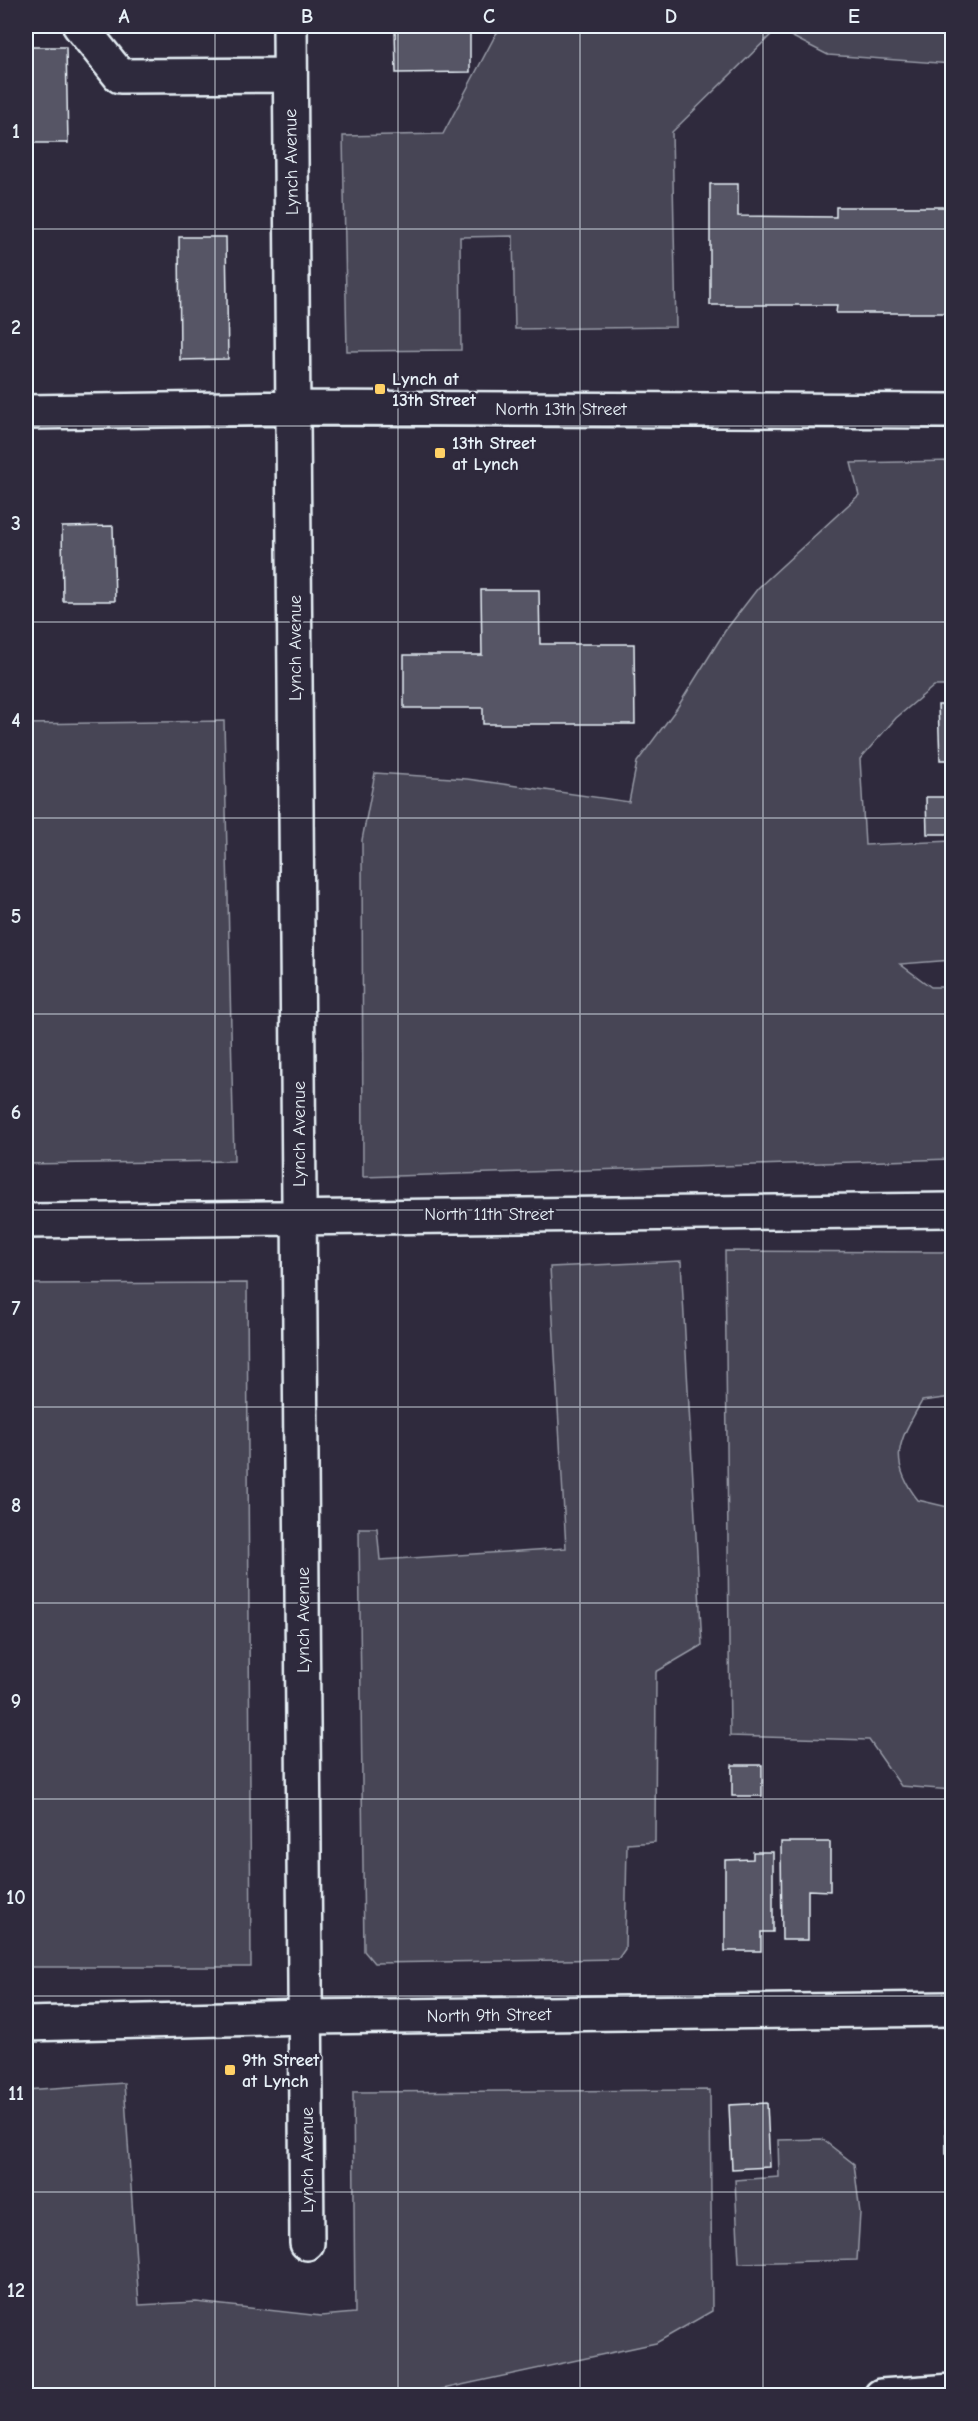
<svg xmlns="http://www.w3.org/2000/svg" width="978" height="2421" viewBox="0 0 978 2421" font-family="'Comic Neue',sans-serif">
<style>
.green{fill:#464455;stroke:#979aa6;stroke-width:1.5}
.building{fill:#575565;stroke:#e8f1f8;stroke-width:1.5}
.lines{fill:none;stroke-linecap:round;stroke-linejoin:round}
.minor-casing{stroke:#e8f1f8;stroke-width:38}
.major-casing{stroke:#e8f1f8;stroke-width:38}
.highway-casing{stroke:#e8f1f8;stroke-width:38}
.path{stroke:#e8f1f8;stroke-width:4;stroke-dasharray:1.5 4.5;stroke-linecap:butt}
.minor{stroke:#2f2a3d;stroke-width:33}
.major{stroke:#2f2a3d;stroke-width:33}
.highway{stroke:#2f2a3d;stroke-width:33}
.grid{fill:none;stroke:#e8f1f8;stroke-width:1.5;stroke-opacity:0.55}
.poi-dot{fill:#ffd166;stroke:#2f2a3d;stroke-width:2}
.labels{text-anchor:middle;stroke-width:5;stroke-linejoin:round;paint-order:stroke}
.street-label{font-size:18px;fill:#e8f1f8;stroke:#2f2a3d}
.poi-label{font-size:18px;font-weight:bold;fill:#e8f1f8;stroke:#2f2a3d;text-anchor:start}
.neatline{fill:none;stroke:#e8f1f8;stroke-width:2}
.grid-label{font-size:20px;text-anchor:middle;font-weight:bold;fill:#e8f1f8}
</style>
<rect width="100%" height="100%" fill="#2f2a3d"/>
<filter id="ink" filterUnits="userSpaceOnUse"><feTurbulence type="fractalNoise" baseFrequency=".0167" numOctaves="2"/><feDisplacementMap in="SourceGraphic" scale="12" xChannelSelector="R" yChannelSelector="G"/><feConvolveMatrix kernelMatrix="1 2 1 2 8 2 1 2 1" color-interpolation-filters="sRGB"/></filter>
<g filter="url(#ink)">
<path class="green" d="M503,26H952V64L828,55L777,29L672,132L676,327L515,329L513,236L460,237L461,350L347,351L343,136L443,134L496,34Z
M952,461V686H934L896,718L860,759L865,845L952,841V960L900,964L931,987H952V1159L363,1177L362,840L375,773L467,779L629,802L637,762L677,708L725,631L758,588L859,495L851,463Z
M224,721L234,1161L26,1164V724Z
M725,1251L952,1252V1397L922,1401C899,1441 887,1460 918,1500L952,1508V1790L901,1786L869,1740L730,1736Z
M681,1261L702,1645L656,1672L655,1842L627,1844L625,1949L618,1959L374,1963L364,1951L359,1528H377L380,1560L566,1548L550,1267Z
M247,1283L251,1967H26V1284Z
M124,2083L139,2305L196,2302L321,2316L355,2313L353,2092L710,2090L712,2311L656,2343L415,2395H26V2090Z
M822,2139L854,2164L860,2213L857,2260L739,2263L735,2180L779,2177L778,2140Z"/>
<path class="building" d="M470,29V72L396,73L395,30Z
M26,47H66L68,143H26Z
M710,184H738V216L836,217V207H952V313H836L837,305H710Z
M179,237H226L228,359L180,360Z
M113,526L115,601H63L62,527Z
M481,590H539L540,644H634L635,724H483V708H404V655H482Z
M938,705H952V760H940Z
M926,797H952V834H927Z
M732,1765H762V1796H732Z
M781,1842H830V1891L808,1890V1940H782Z
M753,1852H773V1932H761V1951H725V1860L753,1859Z
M945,2096H952V2154H946Z
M767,2103L770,2167L732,2169L729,2105Z"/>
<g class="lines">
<defs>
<path id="minor" d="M80,26L120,76L290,75
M290,26L307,2243
M26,412L293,408L952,411
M26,1221L952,1210"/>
<path id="major" d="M26,2024L307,2017L952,2009"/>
<path id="highway" d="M881,2396L952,2391"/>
</defs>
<use href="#minor" class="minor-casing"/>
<use href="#major" class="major-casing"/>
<use href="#highway" class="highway-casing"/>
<path class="path" d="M949,971H952"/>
<use href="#minor" class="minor"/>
<use href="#major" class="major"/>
<use href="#highway" class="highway"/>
</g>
</g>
<path class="grid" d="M215,26V2396M398,26V2396M580,26V2396M763,26V2396M26,229H952M26,426H952M26,622H952M26,818H952M26,1014H952M26,1210H952M26,1407H952M26,1603H952M26,1799H952M26,1996H952M26,2192H952"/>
<g class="poi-dot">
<rect x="374" y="383" width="12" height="12" rx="3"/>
<rect x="434" y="447" width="12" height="12" rx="3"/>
<rect x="224" y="2064" width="12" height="12" rx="3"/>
</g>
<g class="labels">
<g class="street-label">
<text transform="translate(291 162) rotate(-91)" y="6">Lynch Avenue</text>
<text x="561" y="415">North 13th Street</text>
<text transform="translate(295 648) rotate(-90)" y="6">Lynch Avenue</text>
<text transform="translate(299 1134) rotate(-90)" y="6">Lynch Avenue</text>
<text x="489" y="1220">North 11th Street</text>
<text transform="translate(303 1620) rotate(-90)" y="6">Lynch Avenue</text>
<text transform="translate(489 2015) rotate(-1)" y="6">North 9th Street</text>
<text transform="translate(307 2160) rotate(-90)" y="6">Lynch Avenue</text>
</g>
<g class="poi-label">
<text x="392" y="385">Lynch at<tspan x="392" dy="21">13th Street</tspan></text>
<text x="452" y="449">13th Street<tspan x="452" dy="21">at Lynch</tspan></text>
<text x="242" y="2066">9th Street<tspan x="242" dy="21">at Lynch</tspan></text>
</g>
</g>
<rect width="978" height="2421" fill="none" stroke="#2f2a3d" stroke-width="66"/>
<rect x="33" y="33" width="912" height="2355" class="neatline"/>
<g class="grid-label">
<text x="124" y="23">A</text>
<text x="307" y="23">B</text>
<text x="489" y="23">C</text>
<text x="671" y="23">D</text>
<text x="854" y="23">E</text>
<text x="16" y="138">1</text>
<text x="16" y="334">2</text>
<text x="16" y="530">3</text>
<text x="16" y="727">4</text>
<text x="16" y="923">5</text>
<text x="16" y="1119">6</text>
<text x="16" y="1315">7</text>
<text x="16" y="1512">8</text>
<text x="16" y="1708">9</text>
<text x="16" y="1904">10</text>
<text x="16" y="2100">11</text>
<text x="16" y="2297">12</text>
</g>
</svg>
